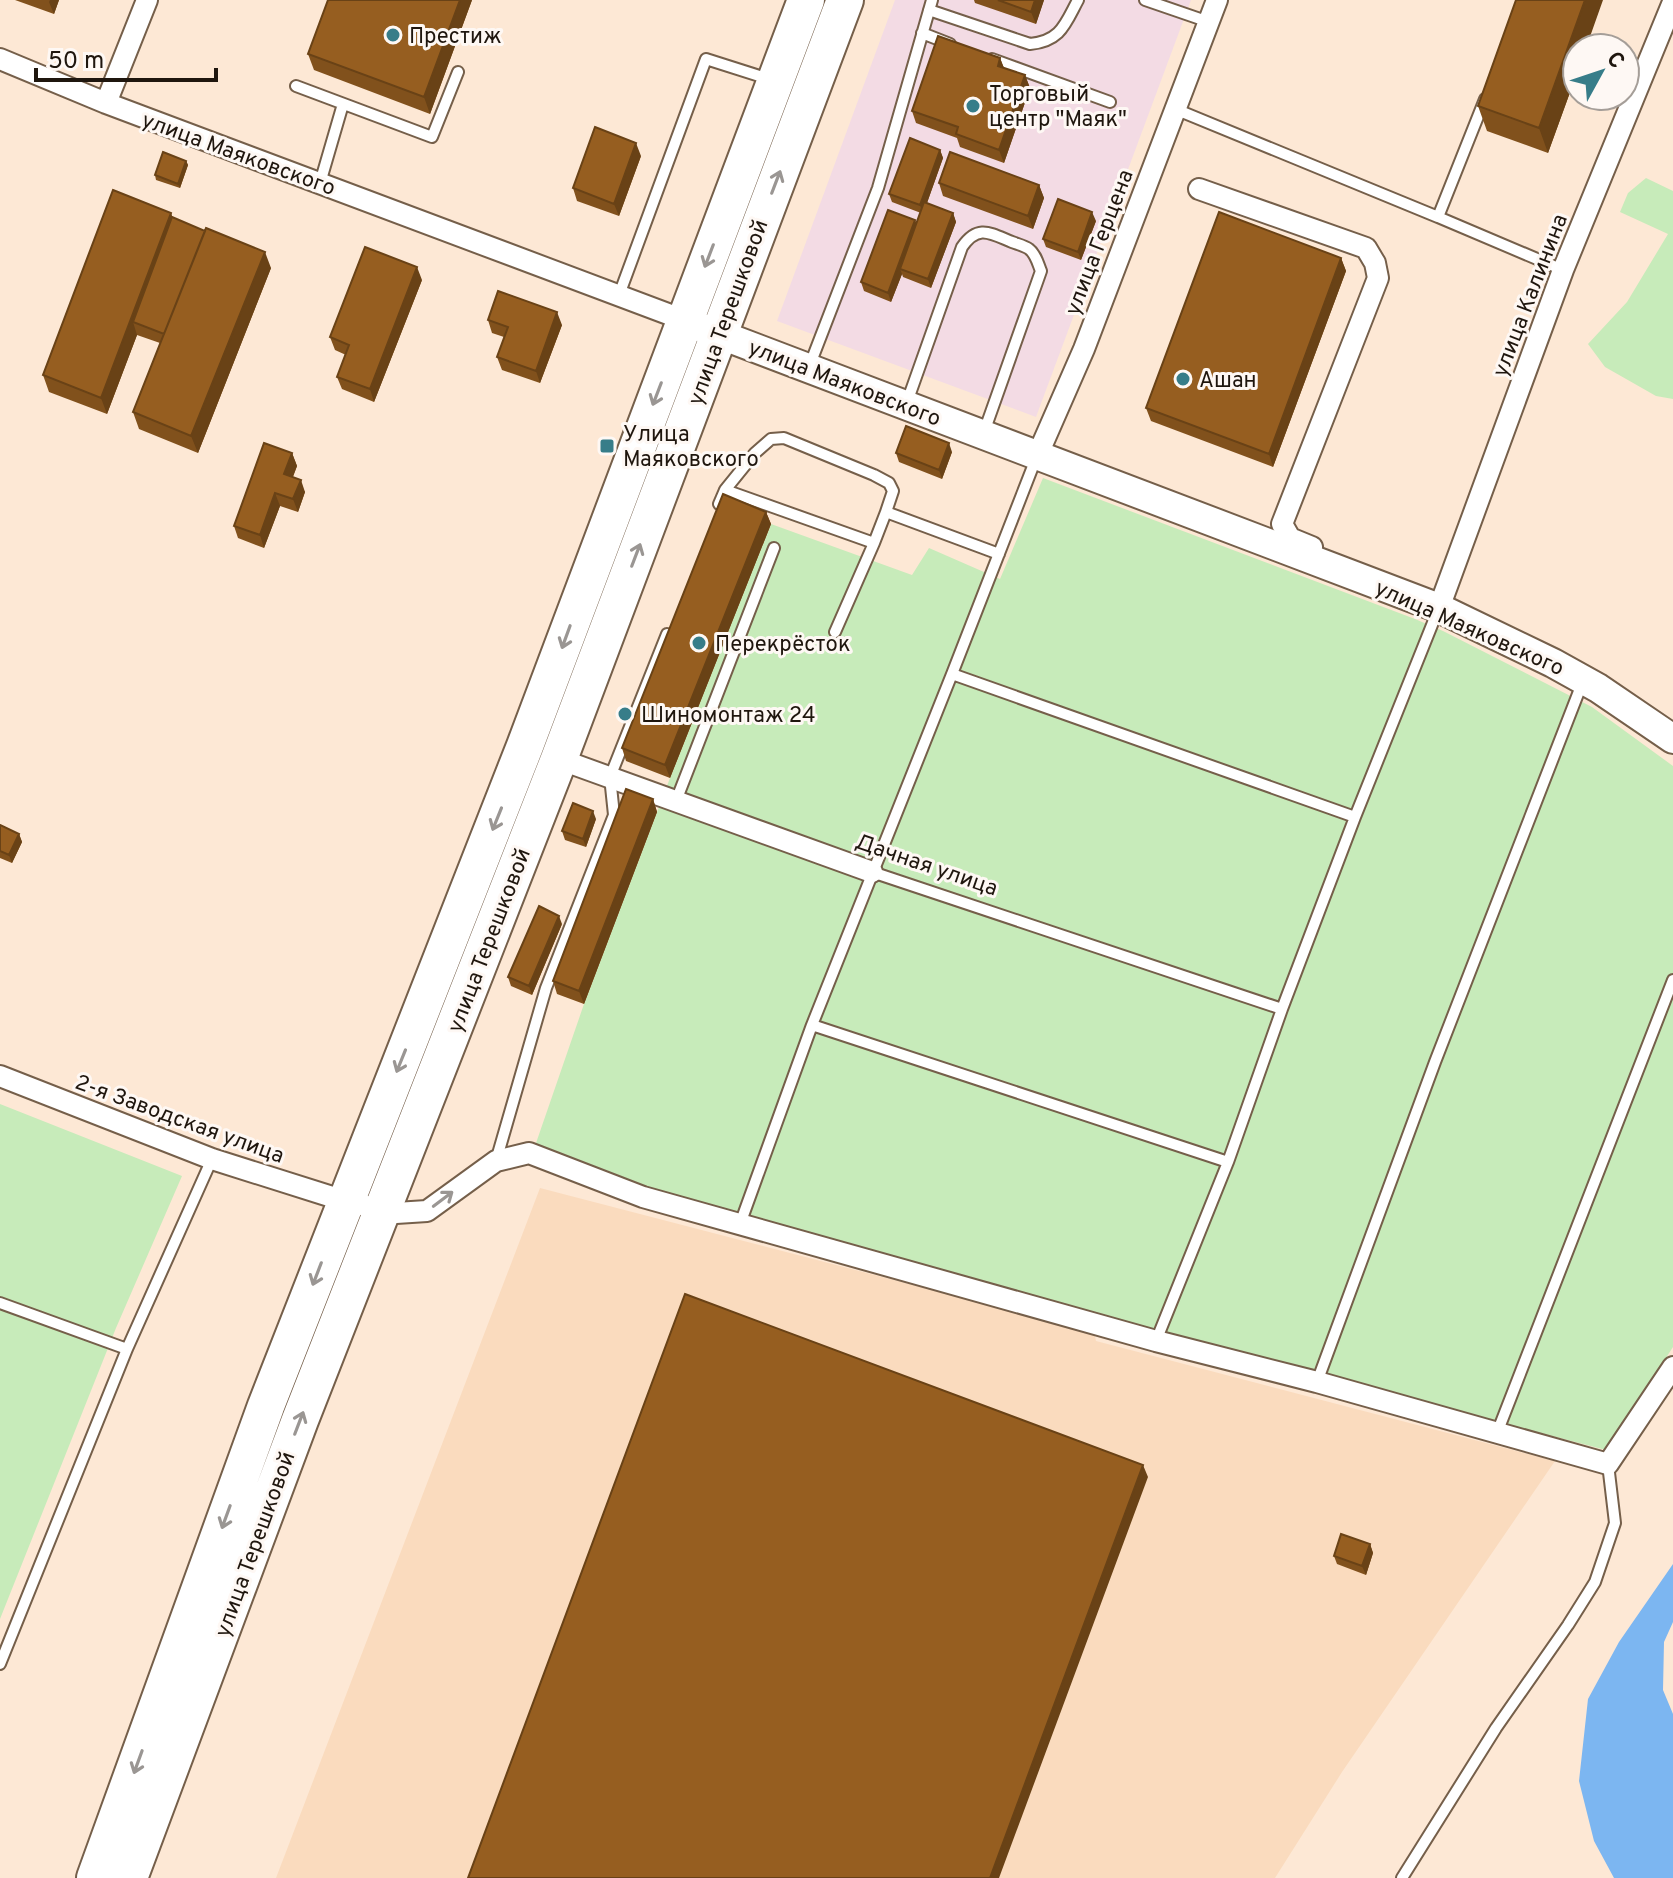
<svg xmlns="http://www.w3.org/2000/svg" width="1673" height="1878" viewBox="0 0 1673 1878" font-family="Overpass,sans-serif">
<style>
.commercial{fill:#f3dbe4}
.built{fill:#fadbbe}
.green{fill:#c7ebba}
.water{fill:#7cb6f1}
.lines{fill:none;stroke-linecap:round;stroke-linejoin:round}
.lane-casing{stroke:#755f4a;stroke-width:14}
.street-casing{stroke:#755f4a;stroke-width:24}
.secondary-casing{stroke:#755f4a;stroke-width:32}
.highway-casing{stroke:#755f4a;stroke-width:40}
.lane{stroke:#fff;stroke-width:10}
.street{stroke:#fff;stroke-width:20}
.secondary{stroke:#fff;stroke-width:28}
.highway{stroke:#fff;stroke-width:36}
.wall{fill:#81511c}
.shaded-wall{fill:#694216}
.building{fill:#965e20;stroke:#694216;stroke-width:2}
.oneway{stroke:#9a9693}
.poi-dot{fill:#377d89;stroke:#fef8f4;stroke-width:3}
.labels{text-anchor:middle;stroke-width:6;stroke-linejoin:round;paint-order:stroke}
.poi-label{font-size:22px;fill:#1f160e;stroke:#fef8f4;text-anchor:start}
.street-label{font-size:22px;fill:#1f160e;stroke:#fef8f4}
</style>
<rect width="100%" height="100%" fill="#fde8d5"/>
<path class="commercial" d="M895,0H1191L1036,417L777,321Z"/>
<path class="built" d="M540,1188L1094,1332L1096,1341L1555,1461L1342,1772L1275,1878H276Z"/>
<path class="green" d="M1646,178L1673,191V399L1656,396L1605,367L1588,344L1627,302L1668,234L1620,212L1628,193Z
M1043,478L1415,619L1443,631L1592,707L1673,766V1347L1606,1450L1150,1332L690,1200L559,1159L535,1146L584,1004L670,778L771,524L912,575L929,548L1000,579Z
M0,1104L182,1176L116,1328L0,1619Z"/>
<path class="water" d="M1673,1564V1622L1664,1642L1663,1690L1673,1714V1878H1614L1594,1841L1579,1781L1588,1699L1619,1642Z"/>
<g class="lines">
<defs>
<path id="lane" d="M1145,0L1209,22
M929,10L1030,44C1061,41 1065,24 1078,0
M922,33L950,44
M992,59L1110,102
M296,86L432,137L458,72
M1485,99L1438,217L1563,270
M1175,109L1438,217
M320,183L343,104
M619,295L706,59L769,79
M809,367L878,188L932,0
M906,405L962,247C978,224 990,233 1012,242C1017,244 1025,246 1029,249C1036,254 1038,264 1041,271L984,432
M725,490L755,453L771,439L784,438L874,475L889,483L893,491L886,512
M719,504L725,490L874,543L835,632
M874,543L886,512L999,554
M952,674L1355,817
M676,801L774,548
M872,872L1282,1009
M812,1025L1228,1162
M496,1161L546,988L614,815L610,777L667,634
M740,1224L812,1025L952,674L1037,456
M0,1303L127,1349
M1156,1341L1228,1162L1282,1009L1355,817L1438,610
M1317,1382L1435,1062L1583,681
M1497,1433L1673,980
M0,1664L127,1349L212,1159
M1402,1878L1496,1728L1568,1625L1595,1582L1615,1523L1608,1464"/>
<path id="street" d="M0,59L106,103L684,320
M106,103L147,0
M1199,189L1366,248L1375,263L1378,278L1282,524L1290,538L1312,547
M1038,454L1084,349L1217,0
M1439,608L1563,270L1673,2
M559,759L872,872
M0,1076L212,1159L345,1201L396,1213L427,1211L496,1161L529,1153L643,1197L1156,1341L1317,1382L1608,1464L1673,1367"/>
<path id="secondary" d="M700,327L1439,608L1553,663L1598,688L1673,739"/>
<path id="highway" d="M95,1878L266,1406L525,746L806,0
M129,1878L300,1420L559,759L845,0"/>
</defs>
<use href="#lane" class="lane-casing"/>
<use href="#street" class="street-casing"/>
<use href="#secondary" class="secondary-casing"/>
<use href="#highway" class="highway-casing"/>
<use href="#lane" class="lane"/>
<use href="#street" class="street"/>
<use href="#secondary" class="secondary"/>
<use href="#highway" class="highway"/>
</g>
<path class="wall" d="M15,0H59L54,14Z
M472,0L430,114L314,70L308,54Z
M974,0H1044L1036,24L975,3Z
M1577,48V73L1548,153L1487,131L1478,106Z
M1000,58L1004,68L1025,75L1030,88L1004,163L960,147L957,138L916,123L912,111Z
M940,150L943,158L927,203L953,213L956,222L931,288L903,277L902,274L891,302L864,291L861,282L917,224L921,213L892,202L889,194Z
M641,156L619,216L577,201L573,188Z
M186,161L188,165L180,188L156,180L155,175Z
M939,183L1039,185L1044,198L1033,229L943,196Z
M172,217L271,268L198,453L139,429L133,412L160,343L137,335L107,414L49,392L43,375Z
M1096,221L1081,260L1046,247L1043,239Z
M1341,258L1346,271L1273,467L1151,421L1146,408Z
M422,280L374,402L342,389L337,377L346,355L335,350L330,337Z
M488,320L562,325L540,383L502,370L497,357L504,337L492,333Z
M952,452L942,479L899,462L896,453Z
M292,453L297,466L293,477L305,492L298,512L280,506L264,548L238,538L234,526Z
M766,512L771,524L670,778L626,761L622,748Z
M653,799L657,812L584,1004L557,994L553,981Z
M596,819L586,847L565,840L562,831Z
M0,825L19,834L22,842L12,863L0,858Z
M562,924L532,995L511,986L508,977Z
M1370,1544L1373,1553L1366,1575L1337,1564L1334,1556Z"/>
<path class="shaded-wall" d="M50,0H59L54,14L49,2Z
M460,0H472L430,114L424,97Z
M1035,0H1044L1036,24L1031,12Z
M1585,0H1603L1586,48H1577V73L1548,153L1539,128Z
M1000,58L1005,71L998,66Z
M1025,75L1030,88L1004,163L999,150Z
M636,143L641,156L619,216L614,204Z
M940,150L943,158L923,214L920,205Z
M186,161L188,165L180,188L178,184Z
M1039,185L1044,198L1033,229L1028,216Z
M1092,212L1096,221L1081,260L1078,252Z
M171,213L177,230L133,322L137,335L107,414L101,398Z
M953,213L956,222L931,288L928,279Z
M915,220L919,229L900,269L902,274L891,302L888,293Z
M265,252L271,268L198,453L191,436Z
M1341,258L1346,271L1273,467L1269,454Z
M417,267L422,280L374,402L370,389Z
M557,312L562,325L540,383L536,371Z
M949,443L952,452L942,479L939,470Z
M292,453L297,466L289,486L284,474Z
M301,480L305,492L298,512L293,499Z
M275,493L280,506L264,548L260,535Z
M766,512L771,524L670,778L665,765Z
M653,799L657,812L584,1004L579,991Z
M593,811L596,819L586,847L583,839Z
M19,834L22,842L12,863L9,855Z
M559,916L562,924L532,995L529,986Z
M1143,1465L1148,1477L999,1878H990Z
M1370,1544L1373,1553L1366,1575L1362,1566Z"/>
<path class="building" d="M328,0H460L424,97L308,54Z
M998,0H1035L1031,12Z
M1516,0H1585L1539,128L1478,106Z
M938,36L1000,58L998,66L1025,75L999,150L956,134L958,127L912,111Z
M595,127L636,143L614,204L573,188Z
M910,138L940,150L920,205L889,194Z
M163,152L186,161L178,184L155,175Z
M950,152L1039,185L1028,216L939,183Z
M113,190L171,213L101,398L43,375Z
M1058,199L1092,212L1078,252L1043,239Z
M924,202L953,213L928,279L900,269Z
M888,210L915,220L888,293L861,282Z
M1219,212L1341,258L1269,454L1146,408Z
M172,217L205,231L164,334L133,322Z
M206,228L265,252L191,436L133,412Z
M365,247L417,267L370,389L337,377L349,345L330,337Z
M498,291L557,312L536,371L497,357L508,327L488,320Z
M906,426L949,443L939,470L896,453Z
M264,443L292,453L284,474L301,480L293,499L275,493L260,535L234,526Z
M723,494L766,512L665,765L622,748Z
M626,789L653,799L579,991L553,981Z
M573,803L593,811L583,839L562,831Z
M0,825L19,834L9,855L0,851Z
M539,906L559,916L529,986L508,977Z
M685,1294L1143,1465L990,1878H468Z
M1341,1534L1370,1544L1362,1566L1334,1556Z"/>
<defs><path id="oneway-shaft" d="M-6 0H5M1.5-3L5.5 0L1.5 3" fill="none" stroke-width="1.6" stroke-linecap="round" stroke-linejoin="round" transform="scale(2)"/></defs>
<g class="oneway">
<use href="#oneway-shaft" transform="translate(776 182) rotate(-69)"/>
<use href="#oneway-shaft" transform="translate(709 256) rotate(111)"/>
<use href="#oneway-shaft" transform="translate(657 394) rotate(111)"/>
<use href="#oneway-shaft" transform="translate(636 555) rotate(-69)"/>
<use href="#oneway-shaft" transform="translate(566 637) rotate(110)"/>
<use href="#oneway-shaft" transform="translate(497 819) rotate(112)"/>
<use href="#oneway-shaft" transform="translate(401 1061) rotate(112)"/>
<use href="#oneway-shaft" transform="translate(443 1199) rotate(-37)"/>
<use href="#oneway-shaft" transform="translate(317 1274) rotate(111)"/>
<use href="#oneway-shaft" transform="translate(299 1423) rotate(-69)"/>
<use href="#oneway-shaft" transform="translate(226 1517) rotate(110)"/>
<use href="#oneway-shaft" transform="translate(138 1762) rotate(110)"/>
</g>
<g class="poi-dot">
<circle cx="393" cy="35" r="8"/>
<circle cx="973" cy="106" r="8"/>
<circle cx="1183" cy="379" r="8"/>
<rect x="599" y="438" width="16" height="16" rx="4"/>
<circle cx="699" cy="643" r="8"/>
<circle cx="625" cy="714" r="8"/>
</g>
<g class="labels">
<g class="poi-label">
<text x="409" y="43">Престиж</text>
<text x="989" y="101">Торговый<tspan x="989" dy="25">центр "Маяк"</tspan></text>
<text x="1199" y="387">Ашан</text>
<text x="623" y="441">Улица<tspan x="623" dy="25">Маяковского</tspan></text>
<text x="715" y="651">Перекрёсток</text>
<text x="641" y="722">Шиномонтаж 24</text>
</g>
<g class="street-label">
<text transform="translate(239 153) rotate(20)" y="8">улица Маяковского</text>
<text transform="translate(1098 242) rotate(-69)" y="8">улица Герцена</text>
<text transform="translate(1529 295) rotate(-69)" y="8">улица Калинина</text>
<text transform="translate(727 312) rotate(-70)" y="8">улица Терешковой</text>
<text transform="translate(845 382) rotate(21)" y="8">улица Маяковского</text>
<text transform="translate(1470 627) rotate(24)" y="8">улица Маяковского</text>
<text transform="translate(927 864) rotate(19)" y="8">Дачная улица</text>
<text transform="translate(488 940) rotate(-69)" y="8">улица Терешковой</text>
<text transform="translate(180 1118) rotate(20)" y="8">2-я Заводская улица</text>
<text transform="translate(254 1544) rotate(-70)" y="8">улица Терешковой</text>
</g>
</g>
<g transform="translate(1601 72) rotate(50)"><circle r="38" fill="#fef8f4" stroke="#a59e98" stroke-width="2"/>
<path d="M0-6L14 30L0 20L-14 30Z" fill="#377d89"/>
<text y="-12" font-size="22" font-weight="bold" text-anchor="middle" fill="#1f160e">С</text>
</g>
<path d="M36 68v12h180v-12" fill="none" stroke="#1f160e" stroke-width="4"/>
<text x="48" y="68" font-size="24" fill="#1f160e" stroke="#fef8f4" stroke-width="6" paint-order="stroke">50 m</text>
</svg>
